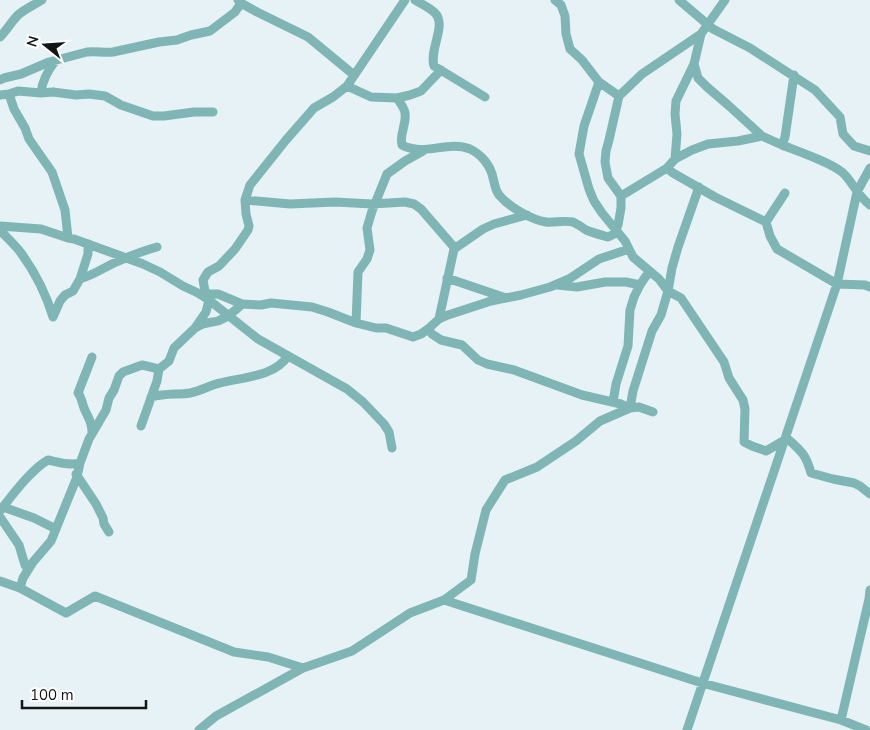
<svg xmlns="http://www.w3.org/2000/svg" width="870" height="730" viewBox="0 0 870 730" font-family="'Nunito Sans',sans-serif">
<style>
.lines{fill:none;stroke-linecap:round;stroke-linejoin:round}
.street{stroke:#80b5b5;stroke-width:9}
</style>
<rect width="100%" height="100%" fill="#e6f2f6"/>
<g class="lines">
<path class="street" d="M238,0L241,3L257,12L308,37L354,75
M415,0C421,4 429,7 435,13C447,25 429,49 434,66L485,97
M555,0L561,5L565,16L566,34L570,49L582,60L599,82L619,96
M679,0L713,29L750,48L815,90L840,117L843,134L854,146L870,151
M0,37C7,30 11,22 18,15C25,9 34,5 42,0
M694,64L698,78L707,87L728,105L762,136L782,145L785,137L794,75
M0,80L4,78L21,74L49,62L87,52C96,51 104,53 113,52L159,42L177,40L191,35L210,31L235,12L241,3L240,0
M599,82L584,126L579,154L589,189L594,201L602,213L625,241L633,257L659,279L668,291L681,298L724,362L729,378L743,400L745,409L744,442L752,446L766,451L785,440H789C802,452 806,455 811,473L833,479L854,483L860,486L870,494
M347,86L371,97L397,98L410,95L421,91L441,70
M41,93C42,81 48,70 56,60
M9,94L18,91L41,93L53,92L76,95L89,94L105,96L121,105L153,116H164L194,112H213
M0,95L9,94L14,109L25,128L29,139L52,172L65,210L68,238
M397,98C400,103 404,107 405,113C407,124 399,134 402,145C424,157 447,140 470,149C481,154 491,166 493,178C495,184 495,191 500,196C509,207 532,220 546,222C554,223 564,220 573,222C577,224 582,227 586,230C593,233 601,235 608,237L614,234L618,225L621,208V196L608,178L605,162L606,151L609,140L619,96L642,74L701,34L725,0
M782,145C797,151 836,164 845,175C854,185 859,197 870,205
M675,159L677,134L675,114L676,101L694,64L701,34
M667,168L673,173L715,197L766,222L770,236L777,249L837,284L865,285L870,287
M621,196L667,168L675,159L692,150L708,144L738,141L762,136
M245,200L290,204L335,202L372,204L405,202L414,204L421,209L453,246L454,249L439,319
M766,222L785,193
M0,226L41,229L68,238L74,239L143,264L160,272L183,286L198,293L209,300L258,339L347,389L363,402L384,424L389,432L392,448
M0,230C7,238 15,245 21,253C35,272 46,294 53,317
M454,249L483,229L494,224L527,215
M447,278L506,298
M80,279L88,254V248L89,244
M557,285L577,287L605,282H626L640,285L646,276L651,272
M209,300L210,294H218L242,304L261,305L271,303L312,307L328,312L356,323L376,328H386L413,337L421,334L428,329L432,334L441,340L462,345L478,360L487,364L514,370L582,395L621,404L630,408L639,407L653,412
M53,317L60,301L65,295L73,291L80,279C93,275 100,270 112,264C127,257 142,251 157,247
M356,323L358,272L367,259L370,250L367,228L372,211L387,174L405,161L423,151
M197,327C204,322 210,323 218,321C226,318 236,310 242,304
M428,329L439,319L448,315L491,301L521,295L550,287L569,279L599,259L629,249
M151,397C166,393 177,395 190,393C201,391 210,385 220,383C243,377 274,377 288,356
M613,402L616,384L628,346L630,310L634,297L640,285
M141,426L157,381L159,369L169,361L174,348L195,328L206,312L209,300L205,291L203,280L208,272L219,266L235,249L248,230L249,226L246,214L245,200L250,185L286,140L314,108L333,97L347,86L405,0
M92,432C92,421 88,418 84,408C82,403 82,398 78,393L92,357
M76,474L96,504L103,518L104,524L109,532
M3,507C14,493 32,469 48,460C58,462 70,466 80,463
M0,511L3,507L34,518L56,529
M0,517L19,545L25,565L28,569
M0,581L20,588L66,613L95,596L234,652L268,657L303,668L352,651L410,613L444,600L471,580L475,554L486,510L505,480L537,467L576,441L600,421L630,408L633,391L652,331L661,315L668,291L672,268L678,247L699,187
M20,588L23,578L33,562L51,541L77,477L80,463L89,439L106,410L109,398L114,390L119,376L123,372L142,365L159,369
M444,600L702,683L841,720L866,730
M841,720L869,599L870,590
M199,730L216,716L303,668
M687,730L837,284L857,192L870,168"/>
</g>
<g transform="translate(45 45) rotate(287)" stroke="#ffffff" stroke-width="4" paint-order="stroke">
<path d="M0-4L9 19L0 12L-9 19Z" fill="#121617"/>
<text y="-8" font-size="14" font-weight="bold" text-anchor="middle" fill="#121617">N</text>
</g>
<path d="M22 700v8h124v-8" fill="none" stroke="#121617" stroke-width="2.5"/>
<text x="30" y="700" font-size="15" fill="#121617" stroke="#ffffff" stroke-width="4" paint-order="stroke">100 m</text>
</svg>
